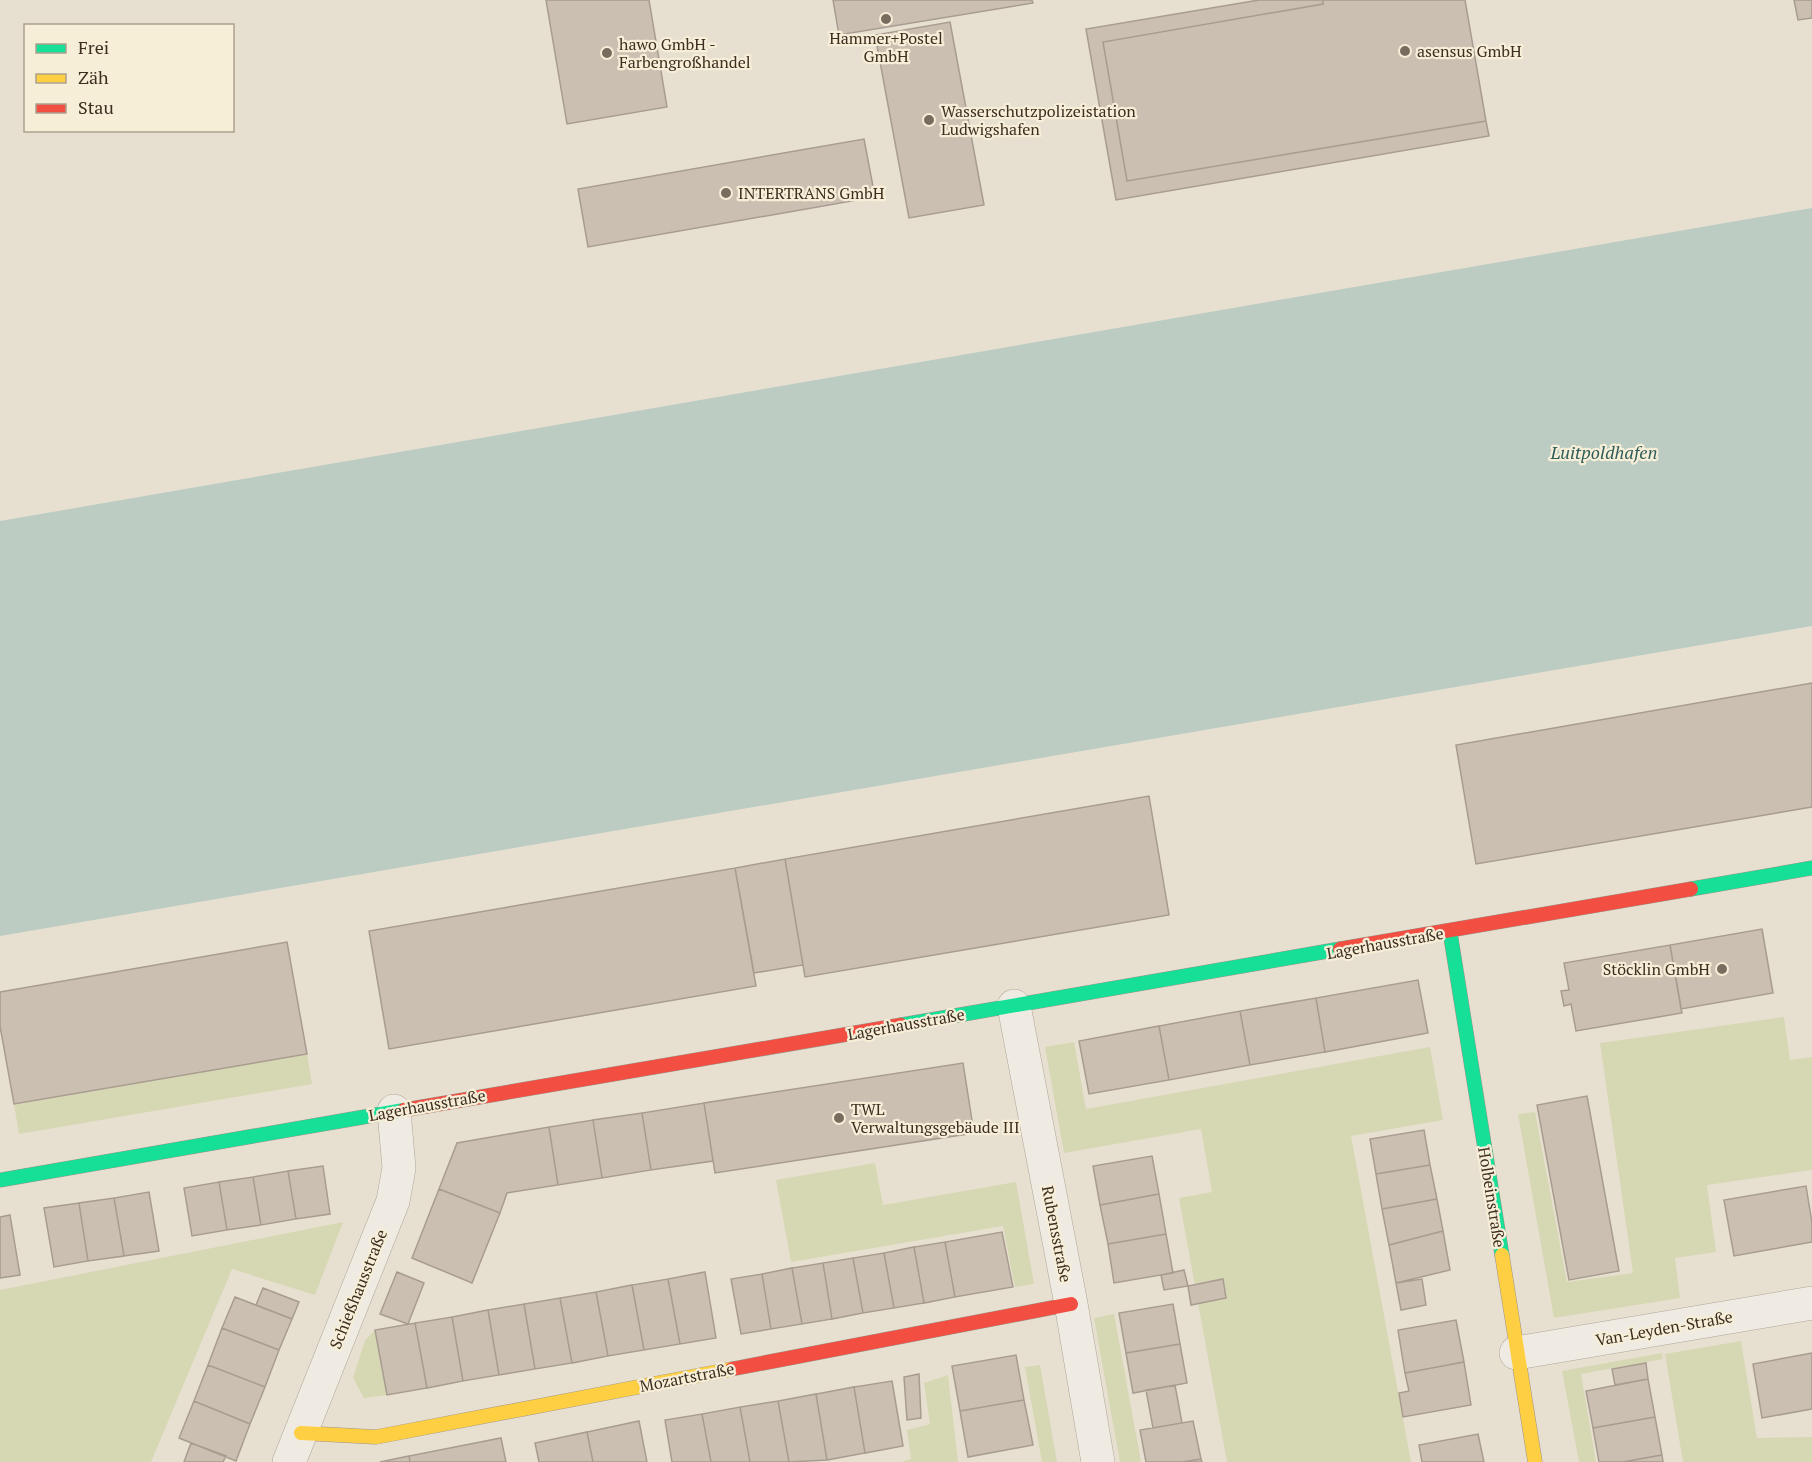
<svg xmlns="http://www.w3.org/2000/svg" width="1812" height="1462" viewBox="0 0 1812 1462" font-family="'PT Serif',serif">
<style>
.green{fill:#d6d7b3}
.water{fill:#bcccc2}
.building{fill:#cbbfb2;stroke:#a89c90;stroke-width:1.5}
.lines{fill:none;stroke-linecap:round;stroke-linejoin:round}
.street-casing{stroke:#ada599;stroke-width:34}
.fast-casing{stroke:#9c958a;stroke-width:15}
.slow-casing{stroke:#9c958a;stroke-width:15}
.jam-casing{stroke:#9c958a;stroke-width:15}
.street{stroke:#efebe3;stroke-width:33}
.fast{stroke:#16e098;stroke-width:14}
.slow{stroke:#ffcf43;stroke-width:14}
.jam{stroke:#f24e42;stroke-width:14}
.poi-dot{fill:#786c5e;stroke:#f7eed8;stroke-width:2}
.labels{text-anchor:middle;stroke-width:4.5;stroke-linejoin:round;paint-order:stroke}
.poi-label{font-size:16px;fill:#3d2e20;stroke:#f7eed8;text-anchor:start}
.street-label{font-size:16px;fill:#3d2e20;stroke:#f7eed8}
.water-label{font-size:18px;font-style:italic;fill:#2f5d5a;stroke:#f7eed8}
</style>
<rect width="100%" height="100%" fill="#e7e0d1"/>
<path class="green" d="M1784,1017L1790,1060L1812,1057V1170L1707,1185L1716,1252L1675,1258L1680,1298L1554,1318L1518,1114L1535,1112L1567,1282L1633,1273L1600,1043Z
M1074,1042L1086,1109L1430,1047L1443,1120L1351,1136L1411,1462H1227L1179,1198L1212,1192L1201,1129L1064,1153L1045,1047Z
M307,1054L312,1084L19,1134L14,1104Z
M875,1163L883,1205L1016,1182L1034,1284L1015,1287L1003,1226L791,1262L776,1180Z
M343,1222L315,1295L232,1269L151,1462H0V1290Z
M1114,1314L1141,1462H1120L1094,1318Z
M375,1330L387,1395L364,1398L353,1378L365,1340Z
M1741,1341L1757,1438L1812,1437V1462H1683L1665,1354Z
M1662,1353L1663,1359L1581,1374L1596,1462H1579L1562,1371Z
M1040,1365L1057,1462H1042L1025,1367Z
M948,1375L958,1462H901L911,1459L907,1430L930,1424L924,1383Z"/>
<path class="water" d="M1812,208V626L0,936V521Z"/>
<path class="building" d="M546,0H649L667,107L567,124Z
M833,0H1032L1033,3L839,35Z
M1259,0H1323V4L1103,42L1127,181L1486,121L1489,136L1116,200L1086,29Z
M1323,0H1465L1486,121L1127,181L1103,42L1323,4Z
M1794,0H1812V18L1798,20Z
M950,22L984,205L909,218L875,35Z
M864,139L875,197L588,247L578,189Z
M1812,683V807L1476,864L1456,745Z
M1149,796L1169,915L805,977L785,859Z
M785,859L803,965L754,973L735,868Z
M735,868L756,986L389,1049L369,931Z
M1762,929L1773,993L1681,1009L1670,945Z
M287,942L307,1054L14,1104L0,1026V992Z
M1670,945L1682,1013L1576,1031L1571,1004L1564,1006L1561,991L1569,990L1564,963Z
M1418,980L1428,1033L1325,1052L1316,998Z
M1316,998L1325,1052L1250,1065L1240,1011Z
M1240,1011L1250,1065L1169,1080L1159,1026Z
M1159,1026L1169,1080L1089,1094L1079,1041Z
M963,1063L974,1133L715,1173L704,1103Z
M1587,1096L1619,1271L1569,1280L1537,1105Z
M704,1103L713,1161L651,1170L642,1113Z
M642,1113L651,1170L602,1178L593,1120Z
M593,1120L602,1178L558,1185L549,1127Z
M549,1127L558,1185L507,1193L500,1213L439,1189L457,1143Z
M1424,1130L1430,1165L1376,1174L1370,1139Z
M1152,1156L1159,1194L1100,1205L1093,1166Z
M1430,1165L1437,1199L1382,1209L1376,1174Z
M323,1166L330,1214L296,1219L288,1171Z
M288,1171L296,1219L261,1225L253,1177Z
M253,1177L261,1225L227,1230L219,1182Z
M219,1182L227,1230L192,1236L184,1188Z
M1806,1186L1812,1223V1242L1734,1256L1724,1200Z
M439,1189L500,1213L472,1283L412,1258Z
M149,1192L159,1251L124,1256L114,1198Z
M1159,1194L1166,1234L1108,1244L1100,1205Z
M114,1198L124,1256L88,1261L79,1203Z
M1437,1199L1443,1231L1389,1245L1382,1209Z
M79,1203L88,1261L54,1267L44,1208Z
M10,1215L20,1275L0,1278V1217Z
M1443,1231L1450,1270L1396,1283L1389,1245Z
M1002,1232L1013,1287L955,1297L945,1242Z
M1166,1234L1173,1273L1114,1283L1108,1244Z
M945,1242L955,1297L924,1303L914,1247Z
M914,1247L924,1303L894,1308L884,1253Z
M884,1253L894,1308L863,1313L853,1258Z
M853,1258L863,1313L832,1319L823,1263Z
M823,1263L832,1319L802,1324L792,1268Z
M792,1268L802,1324L771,1329L762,1274Z
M1184,1270L1188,1286L1164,1290L1161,1275Z
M397,1272L424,1283L408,1324L380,1314Z
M705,1272L716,1338L680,1344L668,1279Z
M762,1274L771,1329L741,1334L731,1279Z
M668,1279L680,1344L644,1350L632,1285Z
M1223,1279L1226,1298L1191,1305L1188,1286Z
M1422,1279L1426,1305L1401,1310L1396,1283Z
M632,1285L644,1350L608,1356L596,1292Z
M263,1288L299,1302L292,1319L256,1305Z
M596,1292L608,1356L572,1363L560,1298Z
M235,1297L292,1319L279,1350L222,1328Z
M560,1298L572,1363L535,1369L524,1304Z
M524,1304L535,1369L499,1375L488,1310Z
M1173,1304L1180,1344L1126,1353L1119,1313Z
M488,1310L499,1375L463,1381L452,1317Z
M452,1317L463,1381L427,1388L415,1323Z
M1456,1320L1464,1362L1405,1373L1398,1330Z
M415,1323L427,1388L387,1395L375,1330Z
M222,1328L279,1350L265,1387L208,1365Z
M1180,1344L1187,1383L1133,1393L1126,1353Z
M1812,1353V1409L1762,1418L1753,1364Z
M1016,1355L1024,1400L960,1411L952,1366Z
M1464,1362L1471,1405L1403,1417L1399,1393L1409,1391L1405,1373Z
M1646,1363L1648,1379L1615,1385L1612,1369Z
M208,1365L265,1387L250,1424L194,1401Z
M919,1374L921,1418L907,1420L904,1377Z
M1648,1379L1655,1417L1593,1428L1586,1391Z
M892,1381L903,1446L865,1453L854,1387Z
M1175,1385L1182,1423L1153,1428L1146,1390Z
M854,1387L865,1453L827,1460L816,1394Z
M816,1394L827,1460L789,1462L778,1401Z
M1024,1400L1033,1445L968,1457L960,1411Z
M194,1401L250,1424L236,1461L179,1438Z
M778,1401L789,1462H750L740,1407Z
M740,1407L750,1462H711L702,1414Z
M702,1414L711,1462H672L665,1420Z
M1655,1417L1662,1455L1623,1462H1599L1593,1428Z
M639,1421L647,1462H593L587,1432Z
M1193,1421L1201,1459L1182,1462H1146L1140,1430Z
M587,1432L593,1462H539L535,1443Z
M1478,1434L1484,1462H1422L1419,1445Z
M501,1438L506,1462H410L409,1456Z
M191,1443L226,1456L223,1462H184Z
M1662,1455L1663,1462H1623Z
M409,1456L410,1462H380Z
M1201,1459L1202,1462H1182Z"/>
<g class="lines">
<defs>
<path id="street" d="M1014,1006L1071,1304L1098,1462
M1516,1353L1812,1303
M289,1462L393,1201L399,1168L394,1111"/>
<path id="fast" d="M1691,889L1812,868
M1450,932L1502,1255
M901,1025L1340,949
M0,1180L404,1110"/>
<path id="slow" d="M1502,1255L1535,1462
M301,1433L376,1437L732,1369"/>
<path id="jam" d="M1340,949L1691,889
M404,1110L901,1025
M732,1369L1071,1304"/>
</defs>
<use href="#street" class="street-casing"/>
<use href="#fast" class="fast-casing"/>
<use href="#slow" class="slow-casing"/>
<use href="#jam" class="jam-casing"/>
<use href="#street" class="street"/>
<use href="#fast" class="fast"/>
<use href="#slow" class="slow"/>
<use href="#jam" class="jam"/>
</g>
<g class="poi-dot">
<circle cx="886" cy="19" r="6"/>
<circle cx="1405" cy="51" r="6"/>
<circle cx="607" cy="53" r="6"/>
<circle cx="929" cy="120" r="6"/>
<circle cx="726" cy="193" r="6"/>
<circle cx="1722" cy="969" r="6"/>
<circle cx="839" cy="1118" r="6"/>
</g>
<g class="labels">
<g class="poi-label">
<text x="886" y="44" text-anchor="middle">Hammer+Postel<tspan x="886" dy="18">GmbH</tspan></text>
<text x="619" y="50">hawo GmbH -<tspan x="619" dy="18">Farbengroßhandel</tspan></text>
<text x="1417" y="57">asensus GmbH</text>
<text x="941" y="117">Wasserschutzpolizeistation<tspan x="941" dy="18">Ludwigshafen</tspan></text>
<text x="738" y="199">INTERTRANS GmbH</text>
<text x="1710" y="975" text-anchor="end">Stöcklin GmbH</text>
<text x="851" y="1115">TWL<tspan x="851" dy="18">Verwaltungsgebäude III</tspan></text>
</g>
<g class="street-label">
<text transform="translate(1385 943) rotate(-10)" y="6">Lagerhausstraße</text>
<text transform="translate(906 1024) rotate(-10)" y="6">Lagerhausstraße</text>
<text transform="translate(427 1105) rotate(-10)" y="6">Lagerhausstraße</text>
<text transform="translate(1492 1197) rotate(81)" y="6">Holbeinstraße</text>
<text transform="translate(1057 1234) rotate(79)" y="6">Rubensstraße</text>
<text transform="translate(358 1289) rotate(-68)" y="6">Schießhausstraße</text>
<text transform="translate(1664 1328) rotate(-10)" y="6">Van-Leyden-Straße</text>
<text transform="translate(687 1377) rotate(-11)" y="6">Mozartstraße</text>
</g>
<g class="water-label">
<text x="1604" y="459">Luitpoldhafen</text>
</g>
</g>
<rect x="24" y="24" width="210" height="108" fill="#f7eed8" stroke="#ada18e" stroke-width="1.5"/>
<rect x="36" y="44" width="30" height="9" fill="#16e098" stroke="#ada18e" stroke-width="1.5"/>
<text x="78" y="54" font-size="18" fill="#3d2e20">Frei</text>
<rect x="36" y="74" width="30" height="9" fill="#ffcf43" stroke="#ada18e" stroke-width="1.5"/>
<text x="78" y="84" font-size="18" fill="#3d2e20">Zäh</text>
<rect x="36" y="104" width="30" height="9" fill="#f24e42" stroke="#ada18e" stroke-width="1.5"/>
<text x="78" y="114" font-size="18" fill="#3d2e20">Stau</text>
</svg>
